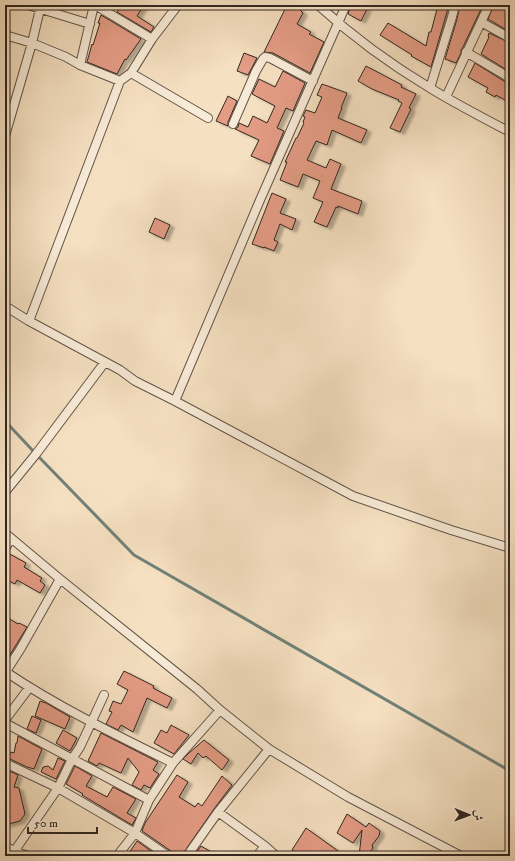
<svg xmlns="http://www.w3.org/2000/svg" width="515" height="861" viewBox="0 0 515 861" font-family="'IM FELL DW Pica',Amiri,serif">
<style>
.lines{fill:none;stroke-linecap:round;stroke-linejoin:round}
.stream{stroke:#718179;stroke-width:3}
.building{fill:#e49c85;stroke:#312620;filter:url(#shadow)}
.street-casing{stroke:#625448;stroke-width:10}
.street{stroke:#f8ebd7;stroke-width:8}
</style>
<defs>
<filter id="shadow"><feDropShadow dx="4.5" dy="2.5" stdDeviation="1" flood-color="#0004"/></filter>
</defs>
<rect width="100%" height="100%" fill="#f5e0c1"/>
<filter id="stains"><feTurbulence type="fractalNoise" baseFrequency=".005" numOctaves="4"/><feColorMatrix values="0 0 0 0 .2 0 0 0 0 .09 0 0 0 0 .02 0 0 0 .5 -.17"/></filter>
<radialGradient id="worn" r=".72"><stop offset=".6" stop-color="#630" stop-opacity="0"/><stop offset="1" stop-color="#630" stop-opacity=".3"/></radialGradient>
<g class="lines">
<path class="stream" d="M5,421L36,454L134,555L510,771"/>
</g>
<path class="building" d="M121,5H144L137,16L154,27L151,32L117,12Z
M287,5H295L303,13L297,24L311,32L309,34L324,42L310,73L273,53L264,52Z
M351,5H361L367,9L361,21L348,14Z
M438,5H449L431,67L411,56L412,55L380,35L388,23L426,46L429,32H431Z
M460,5H483L463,47L461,50V53L456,63L445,59L457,19Z
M494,5H510V32L488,19Z
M101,15L141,39L126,60L125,59L117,74L87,62L92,44L93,45L100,23H98Z
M489,33L510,43V72L481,54L489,37L488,36Z
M244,53L257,58L248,75L237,71Z
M475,63L507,83H510V103L496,95L495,97L486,92L488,88L468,77Z
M366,66L402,85L401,87L416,94L409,108L411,109L400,132L390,128L402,103L398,101L399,100L372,89L358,81Z
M283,71L305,83L293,111L286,108L277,128L284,131L270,164L251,156L259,140L235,129L238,127L239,123L248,127L253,116L267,123L275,106L252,94L259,79L275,87Z
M322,84L347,93L341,108H342L338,118L367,130L361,143L332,130L327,145L316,141L307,160L326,168L330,159L341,164L331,189L362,201L358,214L338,206V208L336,207L327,227L314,222L323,202L313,198L320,181L303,174L298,187L280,180L287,162H285L296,138H297L304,123L303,122L305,117L303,116L306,110L315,113L322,97L317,95Z
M228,96L237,101L228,122V126L216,121Z
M272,193L286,199L280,213L296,219L292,230L280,224L274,240L278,242L274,251L264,247V248L252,244Z
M155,218L170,225L164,239L149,232Z
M8,553L26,563L24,567L42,578L40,581L45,585L40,593L17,580L15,584L5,579V559Z
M8,618L18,624L19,623L27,627L5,663V624Z
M124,671L154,686L153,688L172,698L167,708L147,698L133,732L121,725L118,730L106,724L112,712L109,711L113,701L121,704L128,690L117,684Z
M40,701L46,703L70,717L65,729L35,716Z
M32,716L41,720L36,733L27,729Z
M171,725L189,735L174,754L154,743L161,730L167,733Z
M63,730L77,738L70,751L56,743Z
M101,733L158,762L153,770L159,774L150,788L144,785L141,790L132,785L139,772L128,758L121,773L99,763L97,766L88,761Z
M18,736L42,749L34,769L27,767L8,758L11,752L14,753L16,743H17Z
M204,740L229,760L222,770L206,756L203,758L198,753L191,764L183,759L189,753Z
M58,758L65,761L56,779L41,772L43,767L48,766L53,770Z
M75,766L92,776L86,786L107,797L113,787L136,799L127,813L136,818L132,825L82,795L83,794L66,784Z
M5,769L18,775L14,787L19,788L25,814L20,821L5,825Z
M177,775L188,782L179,797L195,807L198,803L202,806L222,776L232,785L214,809L182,855L175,851L173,855L171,851L142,831L145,823Z
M347,814L366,827L369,823L380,831L379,836L372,845L373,848L367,856H359L362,830L353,843L337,833Z
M306,828L345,856H300L292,850Z
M137,841L158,856H127Z
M201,846L218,856H194Z"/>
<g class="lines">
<defs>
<path id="street" d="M28,5L90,24
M95,5L152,39
M318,5C352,36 390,64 430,88C456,104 483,118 510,132
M481,22L510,38
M5,35L32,43L66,57L80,65L120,81
M466,52L510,78
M80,65L94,5
M131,73L208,118
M430,88L452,17L455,5
M446,97L489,5
M233,124L256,71L263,59L265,57L270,58L313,81
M5,136L32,43L40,9
M5,306L29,321L120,370L135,381L175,401L353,496L451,530L510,548
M29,321L120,81L131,73L152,39L178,5
M175,401L260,200L346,5
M5,492L36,454L105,362
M5,533L60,579L197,689L220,710L269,749L348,797L461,856
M5,549L11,538
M6,672C58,707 116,735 173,763
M5,673L21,648L60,579
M5,720L29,688
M5,723L149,800
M5,763L58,788L135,833L168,856
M218,812L265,846
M5,846L14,851L28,856
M11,856L58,788L72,759L80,747L104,695
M117,856L135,833L149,800L173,763L220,710
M187,856L218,812L269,749
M257,856L265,846L276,856"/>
</defs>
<use href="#street" class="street-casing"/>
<use href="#street" class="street"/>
</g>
<rect width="515" height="861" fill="none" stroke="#f5e0c1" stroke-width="20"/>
<rect x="6" y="6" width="503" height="849" fill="none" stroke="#312620" stroke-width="2"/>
<rect x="10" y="10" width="495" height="841" fill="none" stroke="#312620"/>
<g transform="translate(469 815) rotate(91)" stroke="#f8ebd7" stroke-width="3" paint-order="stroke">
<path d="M0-3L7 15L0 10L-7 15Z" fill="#312620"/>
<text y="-6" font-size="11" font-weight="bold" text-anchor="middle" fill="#312620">ش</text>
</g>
<path d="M28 827v6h69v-6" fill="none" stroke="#312620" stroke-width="2"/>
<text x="34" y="827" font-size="12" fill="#312620" stroke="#f8ebd7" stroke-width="3" paint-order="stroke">50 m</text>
<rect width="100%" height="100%" filter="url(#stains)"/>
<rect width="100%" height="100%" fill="url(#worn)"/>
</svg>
